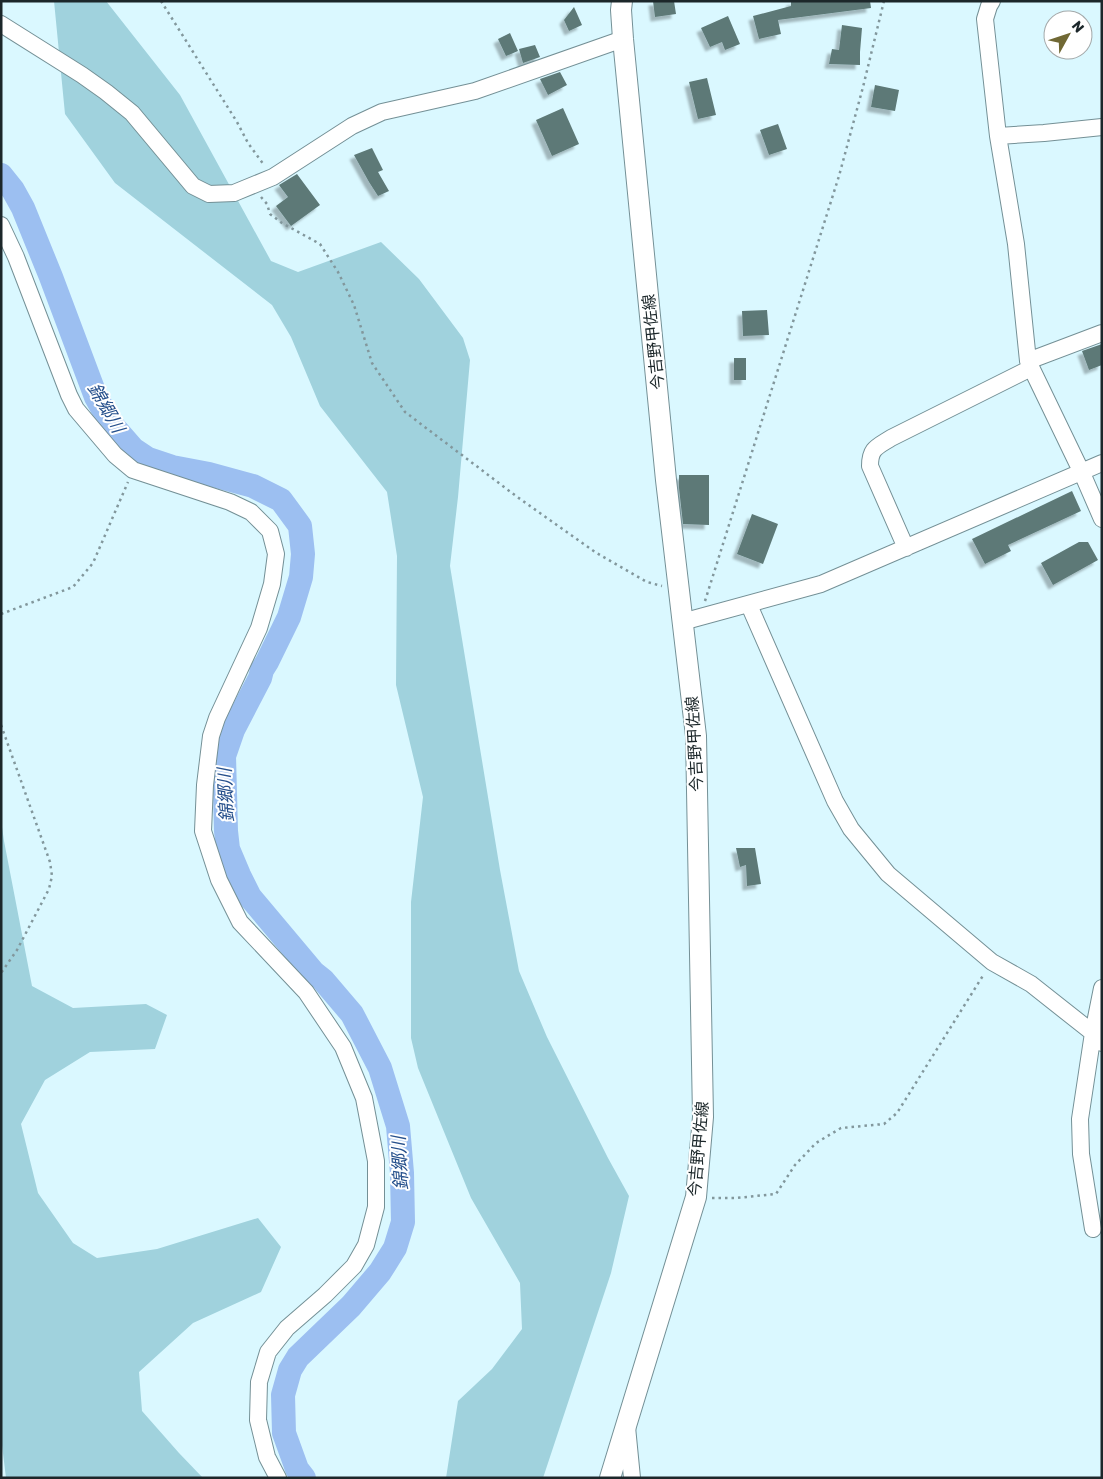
<svg xmlns="http://www.w3.org/2000/svg" width="1103" height="1479" viewBox="0 0 1103 1479" font-family="Rubik,'Noto Sans JP',sans-serif">
<style>
.green{fill:#a0d2dd}
.lines{fill:none;stroke-linecap:round;stroke-linejoin:round}
.river{stroke:#9cbff1;stroke-width:24}
.building{fill:#5d7977;filter:url(#shadow)}
.minor-casing{stroke:#749096;stroke-width:18}
.major-casing{stroke:#749096;stroke-width:22}
.path{stroke:#82979c;stroke-width:2.5;stroke-dasharray:2.5 4;stroke-linecap:butt}
.minor{stroke:#fff;stroke-width:16}
.major{stroke:#fff;stroke-width:20}
.labels{text-anchor:middle;stroke-width:4;stroke-linejoin:round;paint-order:stroke}
.street-label{font-size:16px;fill:#1c272a;stroke:#fff}
.water-label{font-size:18px;font-style:italic;fill:#26508c;stroke:#fff}
</style>
<defs>
<filter id="shadow"><feDropShadow dx="-4.5" dy="4.5" stdDeviation="1" flood-color="#0004"/></filter>
</defs>
<rect width="100%" height="100%" fill="#daf8ff"/>
<path class="green" d="M54,1H106L180,95L271,261L298,272L381,242L419,279L463,338L470,360L458,497L450,566L500,870L519,971L547,1037L608,1158L629,1196L611,1273L543,1478H446L458,1401L492,1369L522,1329L520,1283L471,1198L418,1068L411,1038V902L423,797L396,685L397,556L387,492L320,406L291,337L272,305L115,183L65,114Z
M1,820L4,841L32,986L73,1008L146,1004L167,1015L155,1049L90,1052L45,1080L21,1124L38,1193L73,1243L97,1258L157,1249L258,1218L281,1247L261,1292L193,1323L139,1372L142,1411L179,1453L203,1478H6L1,1437Z"/>
<g class="lines">
<path class="river" d="M1,175L13,190L23,208L51,277L96,397L112,425L133,449L148,459L172,467L209,474L253,486L281,500L300,526L303,554L301,577L289,617L267,662L262,670L260,678L233,730L224,756L226,831L228,849L239,875L250,897L313,972L323,980L352,1014L380,1068L398,1126L402,1173L403,1222L395,1248L380,1272L351,1306L298,1357L290,1370L283,1395L284,1433L297,1469L304,1478"/>
</g>
<path class="building" d="M653,1H674L676,14L655,17Z
M791,1H870L871,8L778,20L781,34L759,39L753,16L791,6Z
M574,7L582,25L569,31L564,20Z
M728,16L740,44L725,50L722,42L710,47L701,28Z
M842,25L862,28L860,52V65L829,64L832,49L839,50Z
M510,33L518,51L506,56L498,39Z
M535,45L540,57L523,63L519,49Z
M560,72L567,85L548,95L540,79Z
M707,78L716,115L698,119L689,82Z
M875,85L899,90L895,111L871,107Z
M563,108L579,144L552,156L536,120Z
M778,124L787,149L769,155L760,130Z
M372,148L383,170L378,172L389,191L378,196L369,182L354,155Z
M297,174L320,205L291,226L276,206L288,197L279,185Z
M767,310L769,335L743,336L742,311Z
M1102,344V365L1089,370L1082,351Z
M734,358H746V380H734Z
M679,475H709V525L683,524L679,488Z
M1072,491L1081,511L1008,545L1011,551L985,564L972,539Z
M752,514L778,524L763,564L737,554Z
M1079,542H1088L1098,560L1053,585L1041,563Z
M736,848H755L761,884L747,886L746,865L740,867Z"/>
<g class="lines">
<defs>
<path id="minor" d="M992,1L989,6L985,19L998,136L1016,244L1028,361L1082,473L1102,519
M1,24L82,75L106,92L132,113L193,186L209,194L234,193L273,177L352,126L382,112L475,91L623,39
M998,136L1044,133L1102,127
M1,225L16,257L69,395L76,409L115,455L133,470L230,502L251,512L270,531L276,554L272,584L259,628L217,718L211,736L205,785L203,831L219,880L240,922L306,992L343,1047L364,1098L376,1161V1207L366,1245L354,1266L325,1295L287,1328L268,1352L259,1382L258,1420L267,1457L278,1478
M1028,361L1102,333
M906,548L870,466C870,448 877,447 891,438L1031,368
M749,605L835,801L851,829L888,874L992,962L1031,984L1093,1033L1102,1043
M682,622L821,584L1102,463
M1093,1229L1081,1154L1080,1119L1093,1033L1102,988
M627,1427L632,1478"/>
<path id="major" d="M610,1478L696,1197L703,1117L696,736L666,480L623,39L621,10L622,1"/>
</defs>
<use href="#minor" class="minor-casing"/>
<use href="#major" class="major-casing"/>
<path class="path" d="M161,1L237,122L248,143L264,165
M261,197L267,204L270,214L282,223L320,244L338,272L354,305L372,363L405,412L516,496L595,552L647,582L662,586
M705,601L839,176L863,87L884,1
M1,614L73,587L93,563L128,482
M1,725L50,862L52,876L49,889L17,950L1,973
M712,1198H736L776,1194L795,1165L816,1143L841,1128L884,1124L897,1113L984,974"/>
<use href="#minor" class="minor"/>
<use href="#major" class="major"/>
</g>
<g class="labels">
<g class="street-label">
<text transform="translate(653 342) rotate(-96)" y="6">今吉野甲佐線</text>
<text transform="translate(694 744) rotate(-93)" y="6">今吉野甲佐線</text>
<text transform="translate(698 1149) rotate(-85)" y="6">今吉野甲佐線</text>
</g>
<g class="water-label">
<text transform="translate(106 408) rotate(60)" y="6">錦郷川</text>
<text transform="translate(226 795) rotate(-93)" y="6">錦郷川</text>
<text transform="translate(400 1163) rotate(-93)" y="6">錦郷川</text>
</g>
</g>
<rect width="1103" height="1479" fill="none" stroke="#1c272a" stroke-width="5"/>
<g transform="translate(1068 35) rotate(50)"><circle r="24" fill="#ffffff" stroke="#a4a9aa"/>
<path d="M0-4L9 19L0 12L-9 19Z" fill="#706834"/>
<text y="-8" font-size="14" font-weight="bold" text-anchor="middle" fill="#1c272a">N</text>
</g>
</svg>
